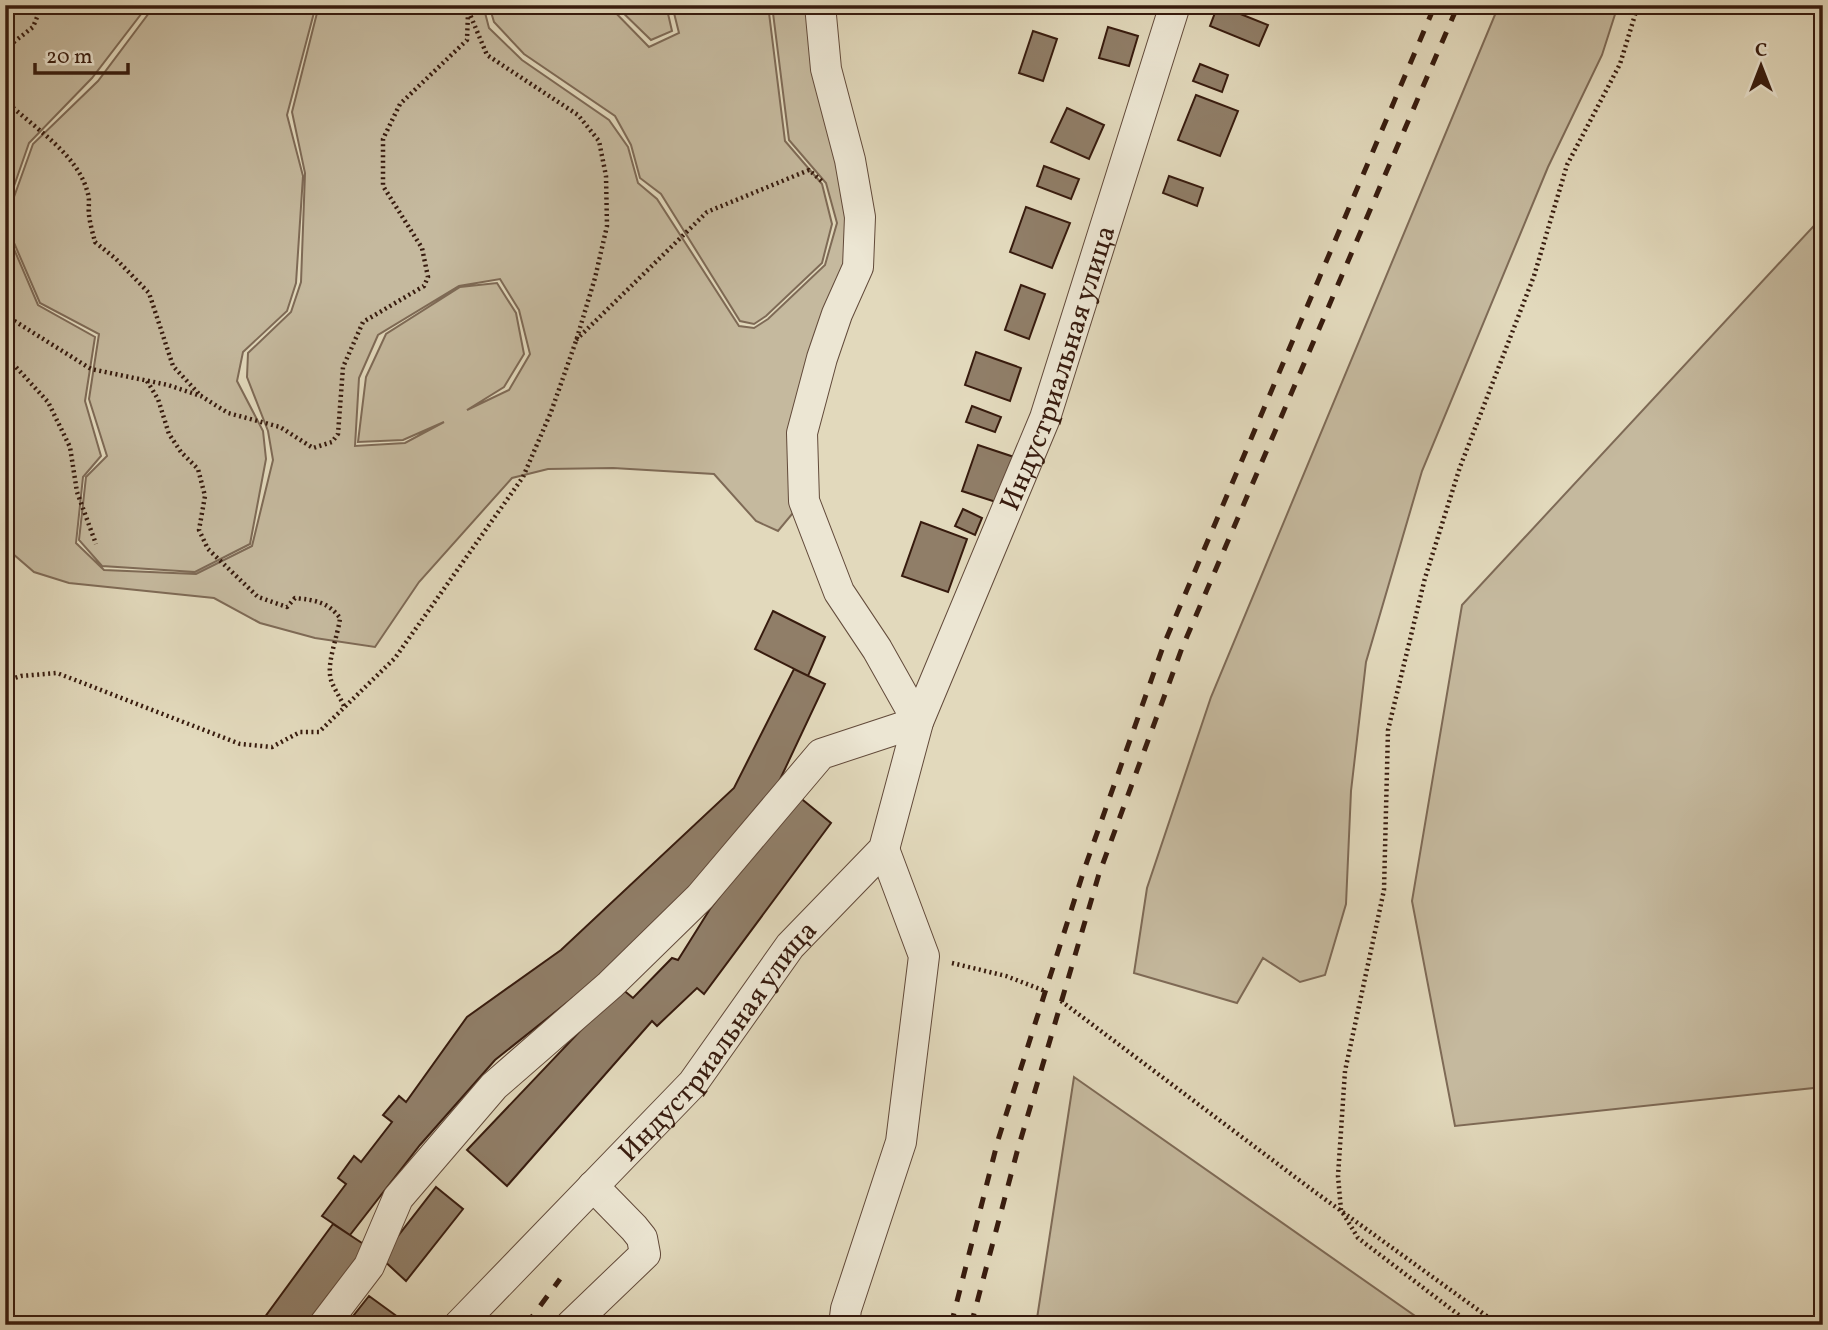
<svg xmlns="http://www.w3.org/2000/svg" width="1828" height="1330" viewBox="0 0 1828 1330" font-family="Vollkorn,serif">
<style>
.green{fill:#c5b99e;stroke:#7e6a56;stroke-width:2;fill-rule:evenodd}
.building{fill:#907e68;stroke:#371b0e;stroke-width:2}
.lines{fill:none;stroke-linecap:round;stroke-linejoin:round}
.minor-casing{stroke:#624a3a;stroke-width:32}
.path{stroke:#371b0e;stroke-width:4.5;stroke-dasharray:2 3.5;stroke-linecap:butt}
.minor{stroke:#ece6d3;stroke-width:30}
.rail{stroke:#371b0e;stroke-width:5;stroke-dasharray:12 12;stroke-linecap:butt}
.labels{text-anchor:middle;stroke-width:5;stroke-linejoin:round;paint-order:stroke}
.street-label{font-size:28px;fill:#371b0e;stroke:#ece6d3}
</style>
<rect width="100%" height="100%" fill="#e2d9bc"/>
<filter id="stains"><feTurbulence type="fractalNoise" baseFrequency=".00286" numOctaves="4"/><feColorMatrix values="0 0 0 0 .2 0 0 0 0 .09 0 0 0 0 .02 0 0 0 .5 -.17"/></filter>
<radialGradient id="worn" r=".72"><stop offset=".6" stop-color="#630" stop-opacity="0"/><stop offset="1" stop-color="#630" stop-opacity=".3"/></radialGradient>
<path class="green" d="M5,5H148L92,78L29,143L5,212Z
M155,5H316L287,115L303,176L296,283L287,311L243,352L237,381L263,431L266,459L250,544L195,572L102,566L79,540L86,477L107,456L89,399L99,334L40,303L5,222L33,144L98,81Z
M319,5H483L489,28L522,60L609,120L628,147L638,183L657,199L739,326L754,328L768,319L825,265L837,223L826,183L789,140L772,5H814L856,218L797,508L778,531L756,521L714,474L613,468L548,469L512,478L419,582L375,647L315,638L260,623L214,598L69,583L34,572L5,547L10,368L5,366V311L14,295L5,271V228L38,305L95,337L85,401L101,456L83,477L76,543L104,570L196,574L252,546L273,460L268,431L247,377L248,353L291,312L301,282L305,173L292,112ZM500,279L519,310L530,354L509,390L467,410L504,387L524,354L516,313L497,283L460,287L386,334L366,377L358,442L403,440L444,422L405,443L355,446L359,378L378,335L459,286Z
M489,5H608L649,47L679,33L672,5H768L785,141L822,184L832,224L822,263L766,316L754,324L740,321L661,194L640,178L631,145L615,116L524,54L494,22Z
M615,5H666L672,31L651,40Z
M1499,5H1618L1602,55L1548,167L1422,471L1366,662L1351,791L1346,904L1325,975L1300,982L1263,958L1237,1003L1134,973L1147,888L1211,697Z
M1823,216V1087L1455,1126L1412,901L1462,605Z
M1074,1077L1428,1325H1036Z"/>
<path class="building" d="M1218,5L1268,25L1259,46L1210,26Z
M1108,27L1138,36L1129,66L1099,58Z
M1033,31L1057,39L1043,81L1019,73Z
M1200,64L1228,75L1222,92L1193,81Z
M1196,95L1238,111L1220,156L1178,140Z
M1067,108L1104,125L1089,159L1051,142Z
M1044,166L1079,179L1071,199L1037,186Z
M1169,176L1203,188L1197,206L1163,193Z
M1026,207L1070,223L1052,268L1010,252Z
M1021,285L1045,294L1029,339L1005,330Z
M976,352L1021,368L1010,401L965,385Z
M972,406L1001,417L995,432L966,422Z
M978,445L1014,457L999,503L962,491Z
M963,509L982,518L975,535L955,526Z
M921,522L967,539L948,592L902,576Z
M773,611L825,637L808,676L755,649Z
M794,669L825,684L775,790L694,887L598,978L495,1060L420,1145L350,1235L322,1216L346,1184L338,1178L354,1156L361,1162L392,1122L383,1115L399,1096L406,1102L467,1017L561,950L734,788Z
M798,796L831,823L704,994L697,988L657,1026L652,1021L507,1186L467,1150L621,988L633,998L672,958L678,960L710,909Z
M436,1187L463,1209L406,1281L381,1258Z
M333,1224L368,1247L312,1325H259Z
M369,1296L402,1320L399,1325H346Z"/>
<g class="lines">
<defs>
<g id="minor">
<path d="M324,1325L369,1266L398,1198L494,1086L610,985L700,897L821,754L918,722L877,649L839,592L804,501L802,433L822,358L837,314L858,267L860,217L850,160L826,69L820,5"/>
<path id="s1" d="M459,1325L693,1083L790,946L884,849L918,722L1045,418L1175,5"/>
<path d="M571,1325L645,1254L642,1238L634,1228L593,1186"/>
<path d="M844,1325L846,1309L901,1142L924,956L884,849"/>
</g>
</defs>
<use href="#minor" class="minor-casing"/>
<path class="path" d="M5,49L33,27L42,5
M5,100C33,128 78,153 88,194C90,200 88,208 89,215C90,224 93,234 95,242L116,259L149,293L173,366L200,395
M5,315L91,369L168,385L201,396L228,413L280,427L313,448L332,442L338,434L343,367L363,322L424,286L428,277L422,248L383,186V139L400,104L467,40L468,13
M576,340L707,212L809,170L824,183
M5,355L48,402L70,447L77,492L96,544
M147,381L158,399L169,434L181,452L198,469L205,496L199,530L208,549L258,597L287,607L295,598C315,600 328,602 340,618C338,636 326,663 331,680C334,689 340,697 344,706
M5,681L21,676L57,673L240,744L272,747L300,732H319L395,658L523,477L551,412L576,341L595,278L607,226L606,176L599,141L578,115L487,55L466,5
M952,963L1006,976L1045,991
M1061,1001L1315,1192L1499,1325
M1472,1325L1358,1238L1341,1210L1338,1176L1345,1071L1384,890L1388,730L1425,578L1460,467L1534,276L1567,165L1620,64L1638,5"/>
<use href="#minor" class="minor"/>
<path class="rail" d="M526,1325L560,1279
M951,1325L998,1140L1084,870L1164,644L1435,5
M971,1325L1017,1152L1099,874L1182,648L1458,5"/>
</g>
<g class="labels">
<g class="street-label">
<text dy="10" stroke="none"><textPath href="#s1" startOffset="1152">Индустриальная улица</textPath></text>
<text dy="10" stroke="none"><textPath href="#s1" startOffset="385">Индустриальная улица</textPath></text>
</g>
</g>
<rect width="1828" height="1330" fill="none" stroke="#e2d9bc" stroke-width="28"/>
<rect x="7" y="7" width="1814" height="1316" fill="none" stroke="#371b0e" stroke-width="3.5"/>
<rect x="14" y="14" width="1800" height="1302" fill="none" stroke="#371b0e" stroke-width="2"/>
<g transform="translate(1761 66)" stroke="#ece6d3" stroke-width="5" paint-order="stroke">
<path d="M0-5L12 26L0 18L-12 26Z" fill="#371b0e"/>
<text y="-10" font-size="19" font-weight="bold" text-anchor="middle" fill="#371b0e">С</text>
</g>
<path d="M35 63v10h93v-10" fill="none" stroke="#371b0e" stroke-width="3.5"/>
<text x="46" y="63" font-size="21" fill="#371b0e" stroke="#ece6d3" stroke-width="5" paint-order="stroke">20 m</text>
<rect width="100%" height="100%" filter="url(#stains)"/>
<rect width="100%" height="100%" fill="url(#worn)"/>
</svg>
